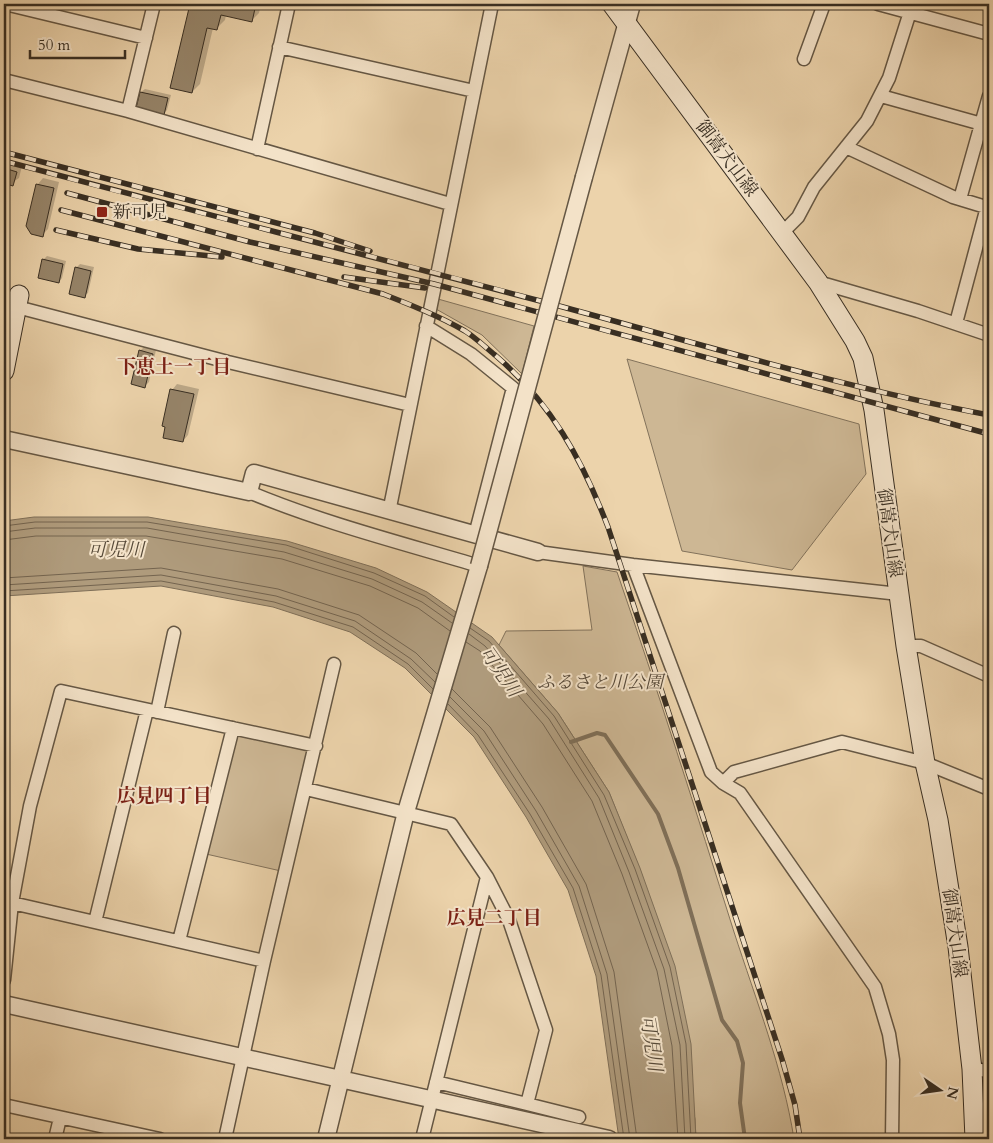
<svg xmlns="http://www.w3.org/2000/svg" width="993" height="1143" viewBox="0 0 993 1143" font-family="Cardo,'Noto Serif JP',serif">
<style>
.green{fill:#cdb794;stroke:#82725b}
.water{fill:#af9b7c;stroke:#7f6f58}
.shadow{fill:#0003}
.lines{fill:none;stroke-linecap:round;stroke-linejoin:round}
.shore{stroke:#74644f;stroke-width:1}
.stream{stroke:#7f6f58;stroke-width:4}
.building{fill:#968469;stroke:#382e22}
.minor-casing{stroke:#655744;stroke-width:15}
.tertiary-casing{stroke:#655744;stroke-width:19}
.secondary-casing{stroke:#382e22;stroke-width:21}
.minor{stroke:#f3e2c8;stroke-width:12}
.tertiary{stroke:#f3e2c8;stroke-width:16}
.secondary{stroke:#f3e2c8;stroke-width:19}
.rail-casing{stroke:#382e22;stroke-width:5.5}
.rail{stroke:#f3e2c8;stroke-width:4;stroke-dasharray:11;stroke-linecap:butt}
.tertiary-bridge-casing{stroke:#655744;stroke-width:19;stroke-linecap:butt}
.tertiary-bridge{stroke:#f3e2c8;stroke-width:16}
.poi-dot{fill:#8f2418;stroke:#f3e2c8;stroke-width:2}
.labels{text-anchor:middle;stroke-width:4;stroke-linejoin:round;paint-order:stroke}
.street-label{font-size:18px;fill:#382e22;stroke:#f3e2c8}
.poi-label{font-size:18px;fill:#382e22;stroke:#f3e2c8;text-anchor:start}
.park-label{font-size:18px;font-style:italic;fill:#564939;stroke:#f3e2c8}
.neighbourhood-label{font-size:19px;font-weight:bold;fill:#7a1f14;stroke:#f3e2c8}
.water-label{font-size:19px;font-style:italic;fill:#564938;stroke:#f3e2c8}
</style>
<rect width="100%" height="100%" fill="#ecd3ab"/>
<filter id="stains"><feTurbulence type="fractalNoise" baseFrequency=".004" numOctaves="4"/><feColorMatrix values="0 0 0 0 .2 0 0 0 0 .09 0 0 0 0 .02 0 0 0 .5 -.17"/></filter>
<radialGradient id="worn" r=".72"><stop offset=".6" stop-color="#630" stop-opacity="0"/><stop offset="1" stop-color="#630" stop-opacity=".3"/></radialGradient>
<path class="green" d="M438,299L534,326L522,374L482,335L436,309Z
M627,359L859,424L866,474L792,570L682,551Z
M583,566L617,572C658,691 696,811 734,932C756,1000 783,1069 794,1139H696L695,1119L642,875L609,792L558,713L499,645L506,631L592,630Z
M236,734L309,750L281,871L206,854Z"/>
<path class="water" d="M34,517H148L287,541L376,568L427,592L492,637L558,713L609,792L640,868L675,966L691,1044L696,1139H619L596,976L568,890L526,817L474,737L405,668L350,632L273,607L161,586L4,596V521Z"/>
<path class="shadow" d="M191,4H261L259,13L251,21L226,15L225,20L217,28H213L200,84L192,92L172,88Z
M145,89L171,95L167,110L164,113L141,92Z
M4,161L22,166L19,178L4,188Z
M43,178L59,182L48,229L42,235L28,226L38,184Z
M47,256L66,261L62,278L59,282L43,260Z
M80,264L94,267L88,293L84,296L76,268Z
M144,347L156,350L149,382L145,386L140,351Z
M177,384L199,389L188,435L183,441L172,390Z"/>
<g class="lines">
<path class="shore" d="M4,526L35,522H147L286,545L374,573L425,596L454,617
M4,532L35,528H147L284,552L372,579L422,602L452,623
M4,540L36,536H146L282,559L370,586L418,608L450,631
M4,578L161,568L278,589L359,615L416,653L437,674
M4,585L161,575L276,596L355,621L411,659L435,682
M4,591L161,581L274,602L353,627L408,664L433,689
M470,628L489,641L554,716L604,795L635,869L670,967L686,1044L691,1139
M469,634L485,646L549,719L599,798L629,872L664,969L680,1045L685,1139
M466,642L480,651L543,724L592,801L622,874L657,971L672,1046L678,1139
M452,689L490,727L542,807L586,884L614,972L637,1139
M450,697L484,731L536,811L579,886L607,974L630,1139
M448,704L478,735L530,814L573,888L601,975L624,1139"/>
<path class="stream" d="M571,742L597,733L605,735L658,814L678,868L722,1020L737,1041L743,1063L740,1103L745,1139"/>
</g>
<path class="building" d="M190,4H256L252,22L221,15L217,30L207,28L192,93L170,88Z
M140,92L168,98L164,115L136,108Z
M4,168L17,172L13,186L6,184L5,189Z
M36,184L54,188L43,237L31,234L26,226Z
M42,259L63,264L59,283L38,278Z
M75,267L91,271L85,298L69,294Z
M139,350L153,354L145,388L131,384Z
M170,389L194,394L183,442L163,438L165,427L162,426Z"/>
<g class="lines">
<defs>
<path id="minor" d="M5,4L146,38
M878,4L989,34
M279,47L474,91
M804,59L824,4
M4,80L128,111L450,204
M881,96L989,126
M128,111L154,4
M846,147L953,197L989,208
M257,149L289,4
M960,199L989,96
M782,233L798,217L814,187L867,121L889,78L910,12
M818,282L918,311L989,335
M17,307L228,362L410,405
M956,323L987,207
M426,326L471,354L513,388L475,535
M249,492C323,523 402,543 479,566
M389,512L492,4
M538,552L633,565L899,594
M633,565L711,772L723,783L740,793L875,987L889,1034L893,1060L892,1139
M906,646H921L989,676
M157,712L174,633
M723,783L734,772L842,742L925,763L989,789
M306,789L451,824L487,877L509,920L546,1030L527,1104L436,1082
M12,903L264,961
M95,922L147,710
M179,941L233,728
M4,980L12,903L30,806L61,691L316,746
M972,1069L989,1071
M527,1104L579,1117
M4,1105L160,1139
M55,1139L60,1118
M225,1139L264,961L334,664
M422,1139L487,877"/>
<path id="tertiary" d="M584,177L632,4
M4,439L249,492L254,473L538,552
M4,1004L609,1139
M326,1139L406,812L479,566"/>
<path id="secondary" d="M612,4L818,282L855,341L863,358L874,410L906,646L925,763L938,820L958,947L972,1069L975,1139
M4,371L19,295"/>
</defs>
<use href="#minor" class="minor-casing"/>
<use href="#tertiary" class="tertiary-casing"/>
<use href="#secondary" class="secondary-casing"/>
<use href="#minor" class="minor"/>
<use href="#tertiary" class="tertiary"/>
<use href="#secondary" class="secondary"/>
<defs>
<path id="rail" d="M4,152L315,233L370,251
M4,161C185,210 367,254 548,303C694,342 840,387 989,415
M67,193L250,242L434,284L989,434
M61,210L383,294C411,305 439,316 465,331C476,338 485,347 495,355C551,403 582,459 608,527L782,1059L795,1105L800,1139
M56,230L138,249L222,257
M344,277L425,288"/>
</defs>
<use href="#rail" class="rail-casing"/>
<use href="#rail" class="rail"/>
<defs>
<path id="tertiary-bridge" d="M479,566L584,177"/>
</defs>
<use href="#tertiary-bridge" class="tertiary-bridge-casing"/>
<use href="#tertiary-bridge" class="tertiary-bridge"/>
</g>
<rect class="poi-dot" x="96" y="206" width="12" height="12" rx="2.5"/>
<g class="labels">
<g class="street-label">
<text transform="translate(727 158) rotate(53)" y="6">御嵩犬山線</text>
<text transform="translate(890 533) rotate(82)" y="6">御嵩犬山線</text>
<text transform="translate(955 933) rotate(82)" y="6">御嵩犬山線</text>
</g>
<g class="poi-label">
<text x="113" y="218">新可児</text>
</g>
<g class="park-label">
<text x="600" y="688">ふるさと川公園</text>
</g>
<g class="neighbourhood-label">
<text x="174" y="373">下恵土一丁目</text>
<text x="164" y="802">広見四丁目</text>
<text x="494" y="924">広見二丁目</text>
</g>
<g class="water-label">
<text x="116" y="556">可児川</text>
<text transform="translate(501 671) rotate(55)" y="7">可児川</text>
<text transform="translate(652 1043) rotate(81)" y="7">可児川</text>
</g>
</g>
<rect width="993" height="1143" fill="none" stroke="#ecd3ab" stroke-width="20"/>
<rect x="5" y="5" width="983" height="1133" fill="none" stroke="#382e22" stroke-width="2.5"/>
<rect x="10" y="10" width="973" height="1123" fill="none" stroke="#382e22"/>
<g transform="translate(940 1090) rotate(103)" stroke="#f3e2c8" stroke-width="4" paint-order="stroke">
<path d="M0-4L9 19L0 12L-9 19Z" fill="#382e22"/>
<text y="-8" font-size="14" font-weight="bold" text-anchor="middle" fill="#382e22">N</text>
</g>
<path d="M30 50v8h95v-8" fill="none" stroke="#382e22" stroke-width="2.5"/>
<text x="38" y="50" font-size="15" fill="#382e22" stroke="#f3e2c8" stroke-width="4" paint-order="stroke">50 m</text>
<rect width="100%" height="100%" filter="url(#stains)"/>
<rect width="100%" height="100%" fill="url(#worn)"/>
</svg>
